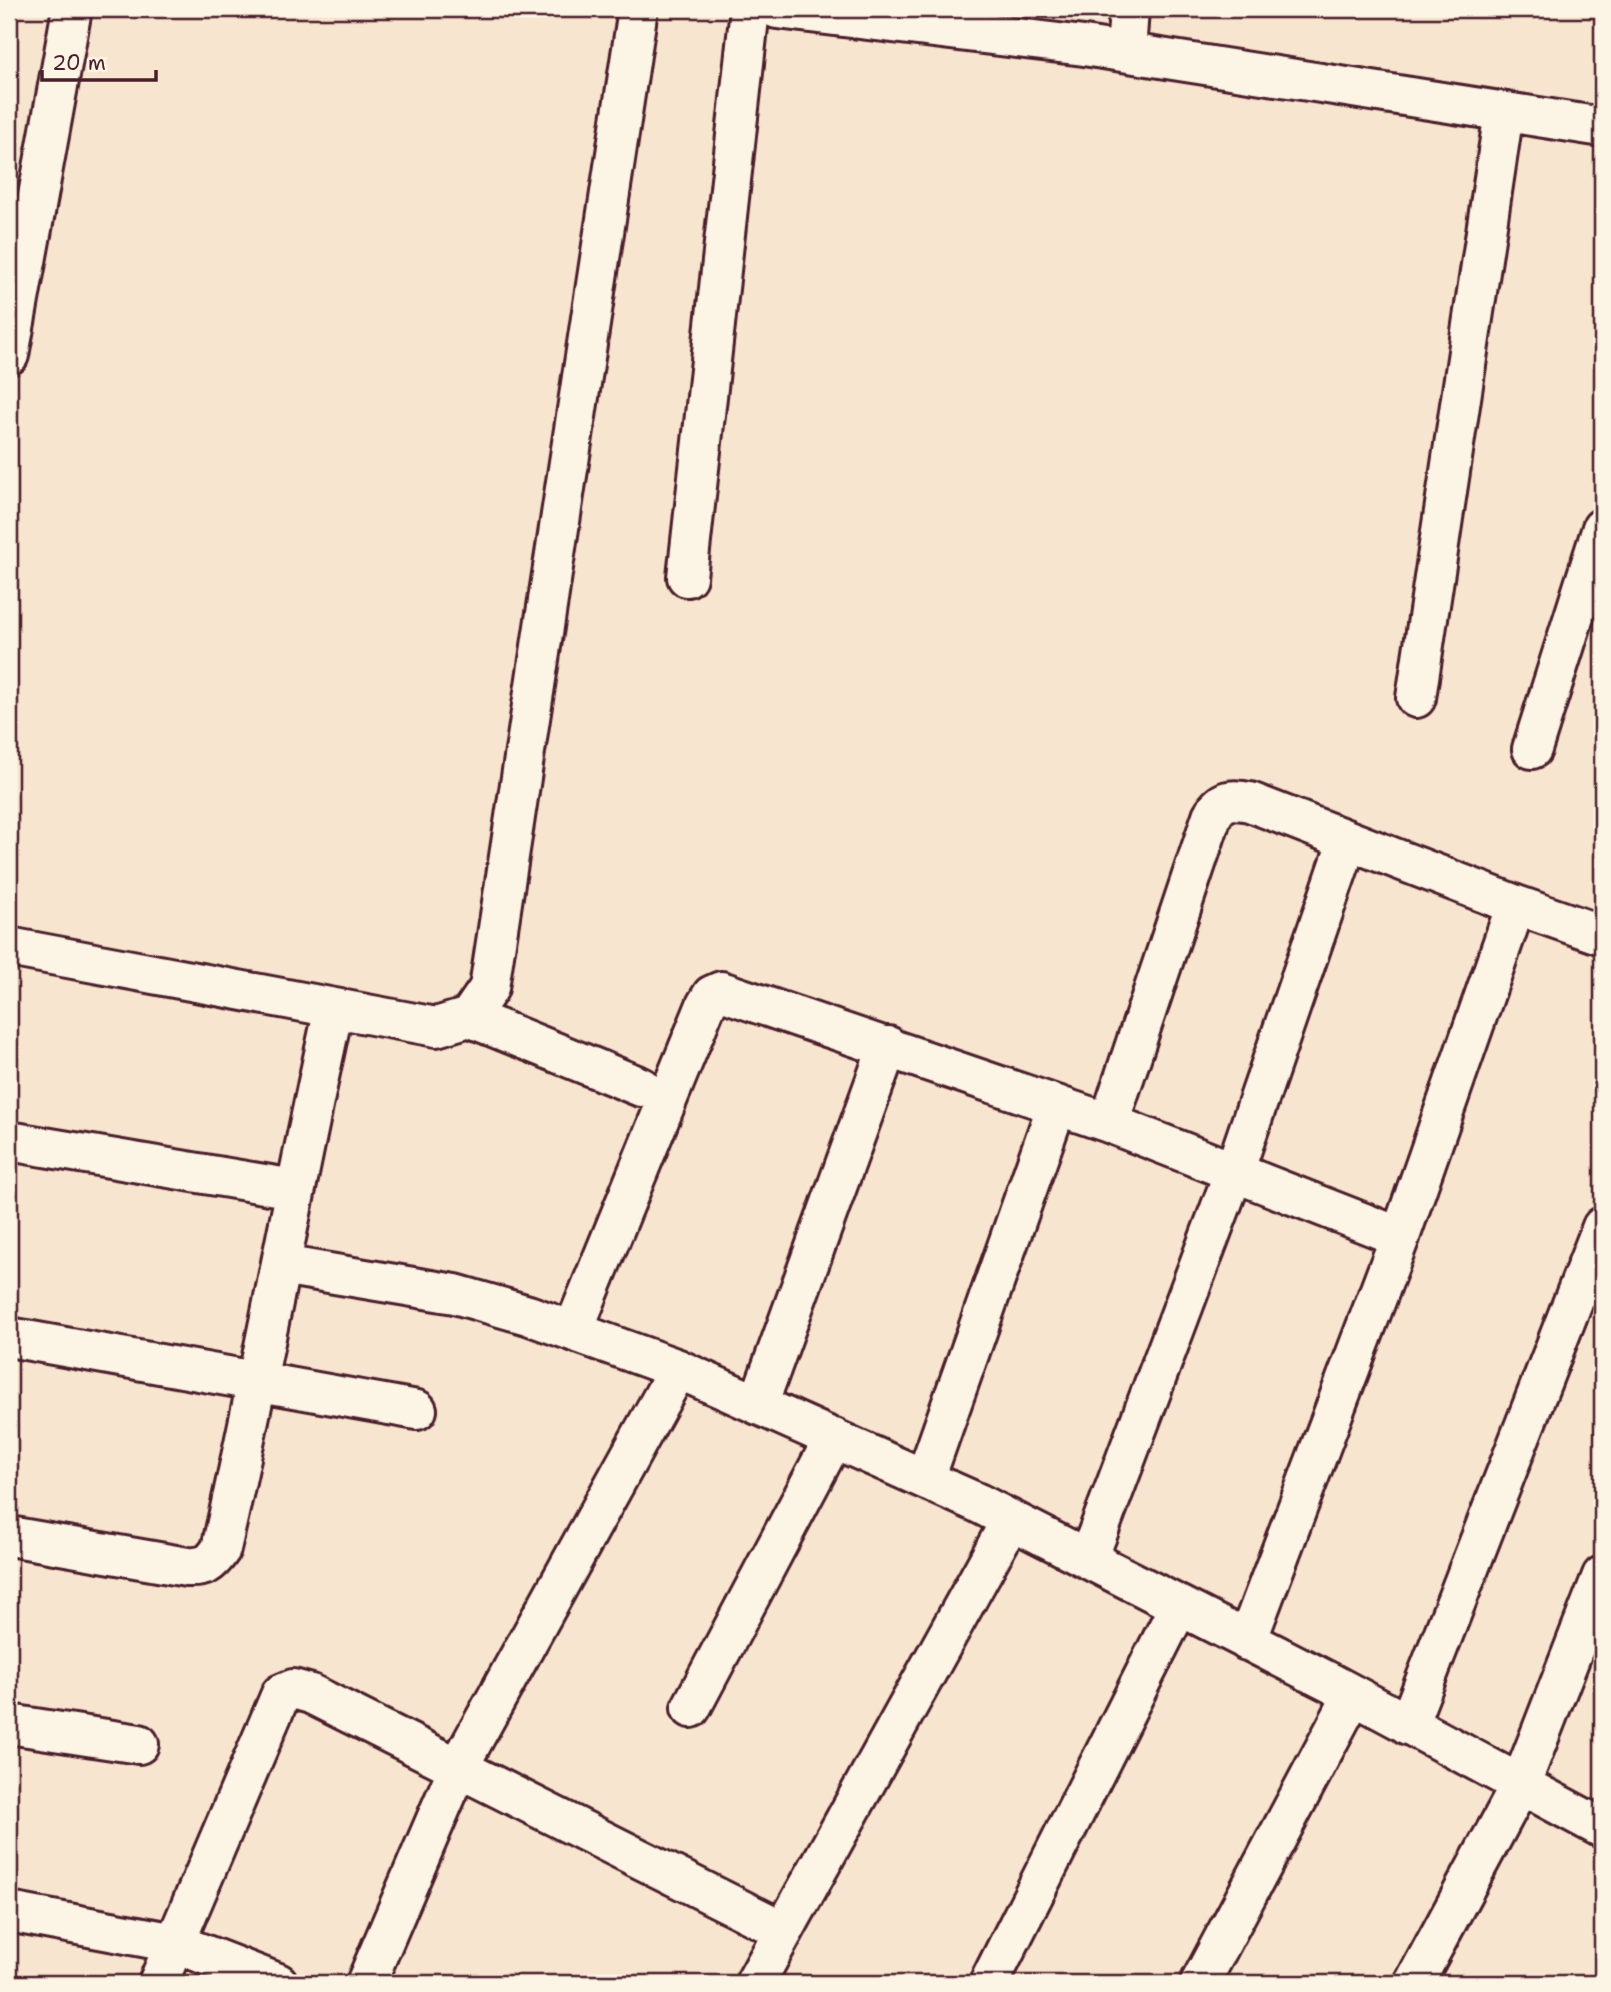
<svg xmlns="http://www.w3.org/2000/svg" width="1611" height="1992" viewBox="0 0 1611 1992" font-family="'Shantell Sans',sans-serif">
<style>
.lines{fill:none;stroke-linecap:round;stroke-linejoin:round}
.minor-casing{stroke:#4a1f2b;stroke-width:44}
.minor{stroke:#fcf5e5;stroke-width:38}
</style>
<rect width="100%" height="100%" fill="#f8e5cf"/>
<filter id="ink" filterUnits="userSpaceOnUse"><feTurbulence type="fractalNoise" baseFrequency=".0143" numOctaves="2"/><feDisplacementMap in="SourceGraphic" scale="14" xChannelSelector="R" yChannelSelector="G"/><feConvolveMatrix kernelMatrix="1 2 1 2 8 2 1 2 1" color-interpolation-filters="sRGB"/></filter>
<g filter="url(#ink)">
<g class="lines">
<defs>
<path id="minor" d="M777,9L1084,46L1602,127
M1126,52L1129,9
M9,355L72,9
M687,577L750,9
M1416,698L1504,112
M1532,749L1602,528
M9,947L436,1027L469,1017L489,988L638,9
M469,1017L641,1087
M1109,1123L1212,816C1222,798 1231,799 1250,802L1516,905L1602,935
M9,1141L294,1189
M281,1265L455,1294L528,1315L678,1369L978,1503L1333,1684L1602,1828
M573,1331L706,1005L712,995L721,991L1109,1123L1400,1237L1516,905
M9,1337L417,1410
M758,1405L888,1046
M925,1479L1057,1105
M9,1536L187,1567C205,1568 211,1564 221,1549C262,1369 294,1188 334,1008
M1088,1559L1234,1172L1348,840
M1247,1641L1400,1237
M691,1708L834,1438
M9,1724L139,1744
M1408,1725L1602,1227
M9,1912L175,1943L278,1983
M158,1983L281,1694L293,1689L311,1694L784,1931
M366,1983L458,1768L678,1369
M755,1983L1011,1520
M989,1983L1179,1606
M1200,1983L1353,1695
M1414,1983L1520,1786L1602,1576"/>
</defs>
<use href="#minor" class="minor-casing"/>
<use href="#minor" class="minor"/>
</g>
</g>
<rect width="1611" height="1992" fill="none" stroke="#fcf5e5" stroke-width="35"/>
<rect x="18" y="18" width="1576" height="1957" fill="none" stroke="#4a1f2b" stroke-width="2.5" filter="url(#ink)"/>
<path d="M42 70v10h114v-10" fill="none" stroke="#4a1f2b" stroke-width="3.5"/>
<text x="52" y="70" font-size="21" fill="#4a1f2b" stroke="#fcf5e5" stroke-width="5" paint-order="stroke">20 m</text>
</svg>
